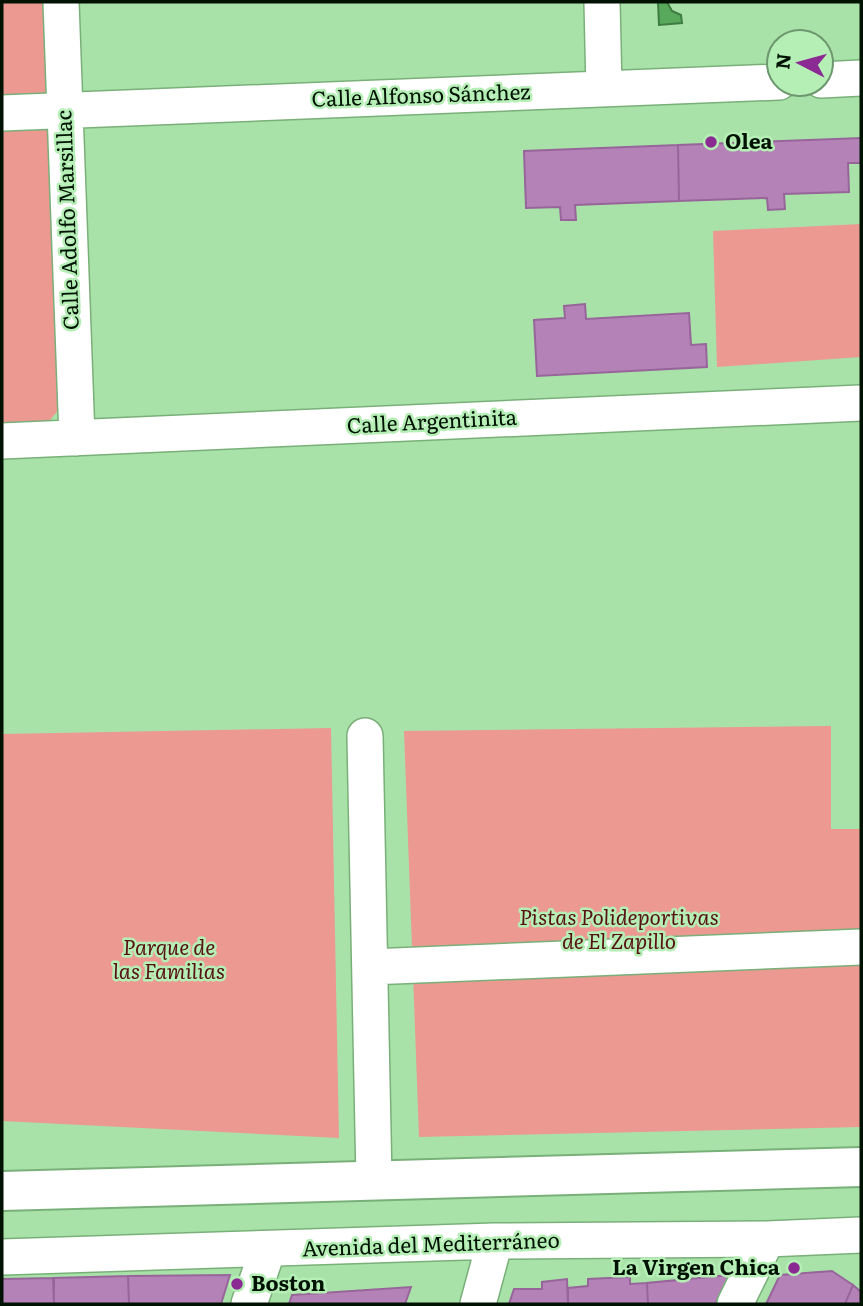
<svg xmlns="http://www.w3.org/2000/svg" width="863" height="1306" viewBox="0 0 863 1306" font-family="Literata,serif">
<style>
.green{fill:#ec9992}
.water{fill:#59a95d;stroke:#3e7c42;stroke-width:2}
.building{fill:#b582b8;stroke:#97659a;stroke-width:2}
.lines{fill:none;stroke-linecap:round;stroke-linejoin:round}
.minor-casing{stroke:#79b079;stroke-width:38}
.major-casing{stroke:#79b079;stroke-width:42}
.minor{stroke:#fff;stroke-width:35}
.major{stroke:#fff;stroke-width:38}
.poi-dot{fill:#8b2a93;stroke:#b5efb6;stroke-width:2.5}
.labels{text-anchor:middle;stroke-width:5;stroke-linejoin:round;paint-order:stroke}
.street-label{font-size:21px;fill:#001202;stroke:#b5efb6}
.poi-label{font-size:21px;font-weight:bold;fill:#001202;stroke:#b5efb6;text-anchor:start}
.park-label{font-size:21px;font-style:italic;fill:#561213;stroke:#b5efb6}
</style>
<rect width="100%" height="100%" fill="#a9e2a9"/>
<path class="green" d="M2,2H50L60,408L46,425L2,429Z
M861,224V357L717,367L713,231Z
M831,726V829H861V1127L419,1137L404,731Z
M331,728L339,1138L2,1121V734Z"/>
<path class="water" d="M658,2H667L672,11L681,15L682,23L659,25Z"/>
<path class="building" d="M861,138V163H848L849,192L784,194L785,209L768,210L767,198L679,201L678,145Z
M678,145L679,201L575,205L576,220H561L560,207L526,208L524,151Z
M585,304L586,319L689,313L691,345L706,344L707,367L537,376L534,320L565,318L564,306Z
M832,1271L853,1285L845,1304H766L780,1275Z
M230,1275L221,1304H129L128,1276Z
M730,1275L716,1304H648L647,1283Z
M128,1276L129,1304H54L53,1278Z
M630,1277V1284L647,1283L648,1304H568V1288L588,1286V1279Z
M54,1278V1304H2V1279Z
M567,1279L568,1304H509L514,1289H542V1282Z
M853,1285L861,1292V1304H845Z
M411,1287L405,1304H289L292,1295Z"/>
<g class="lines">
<defs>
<path id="minor" d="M61,2L77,438
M602,2L604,89
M821,80L861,78
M2,113L779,82
M2,441L861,403
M365,736L374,1181
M370,967L861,947
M2,1257L495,1241L767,1239L861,1235
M249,1304L268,1249
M478,1304L495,1241
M735,1304L767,1239"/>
<path id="major" d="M2,1191L861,1167"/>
</defs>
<use href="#minor" class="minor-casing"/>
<use href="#major" class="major-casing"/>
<use href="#minor" class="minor"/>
<use href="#major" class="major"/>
</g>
<g class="poi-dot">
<circle cx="711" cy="142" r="7"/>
<circle cx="794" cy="1268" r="7"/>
<circle cx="237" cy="1284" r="7"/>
</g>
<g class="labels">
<g class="street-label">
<text transform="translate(421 96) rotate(-2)" y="7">Calle Alfonso Sánchez</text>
<text transform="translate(68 220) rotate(-92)" y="7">Calle Adolfo Marsillac</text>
<text transform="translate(432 422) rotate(-3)" y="7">Calle Argentinita</text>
<text transform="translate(431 1245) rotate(-2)" y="7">Avenida del Mediterráneo</text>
</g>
<g class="poi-label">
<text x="725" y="149">Olea</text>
<text x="780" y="1275" text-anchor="end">La Virgen Chica</text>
<text x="251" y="1291">Boston</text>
</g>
<g class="park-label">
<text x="619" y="925">Pistas Polideportivas<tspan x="619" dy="24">de El Zapillo</tspan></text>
<text x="169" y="955">Parque de<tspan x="169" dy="24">las Familias</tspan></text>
</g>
</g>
<rect width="863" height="1306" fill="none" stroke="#001202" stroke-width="7"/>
<g transform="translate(800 63) rotate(276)"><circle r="33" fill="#b5efb6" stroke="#6d976e" stroke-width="2"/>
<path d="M0-5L12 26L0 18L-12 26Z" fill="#8b2a93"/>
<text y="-10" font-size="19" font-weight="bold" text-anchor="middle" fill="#001202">N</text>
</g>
</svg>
